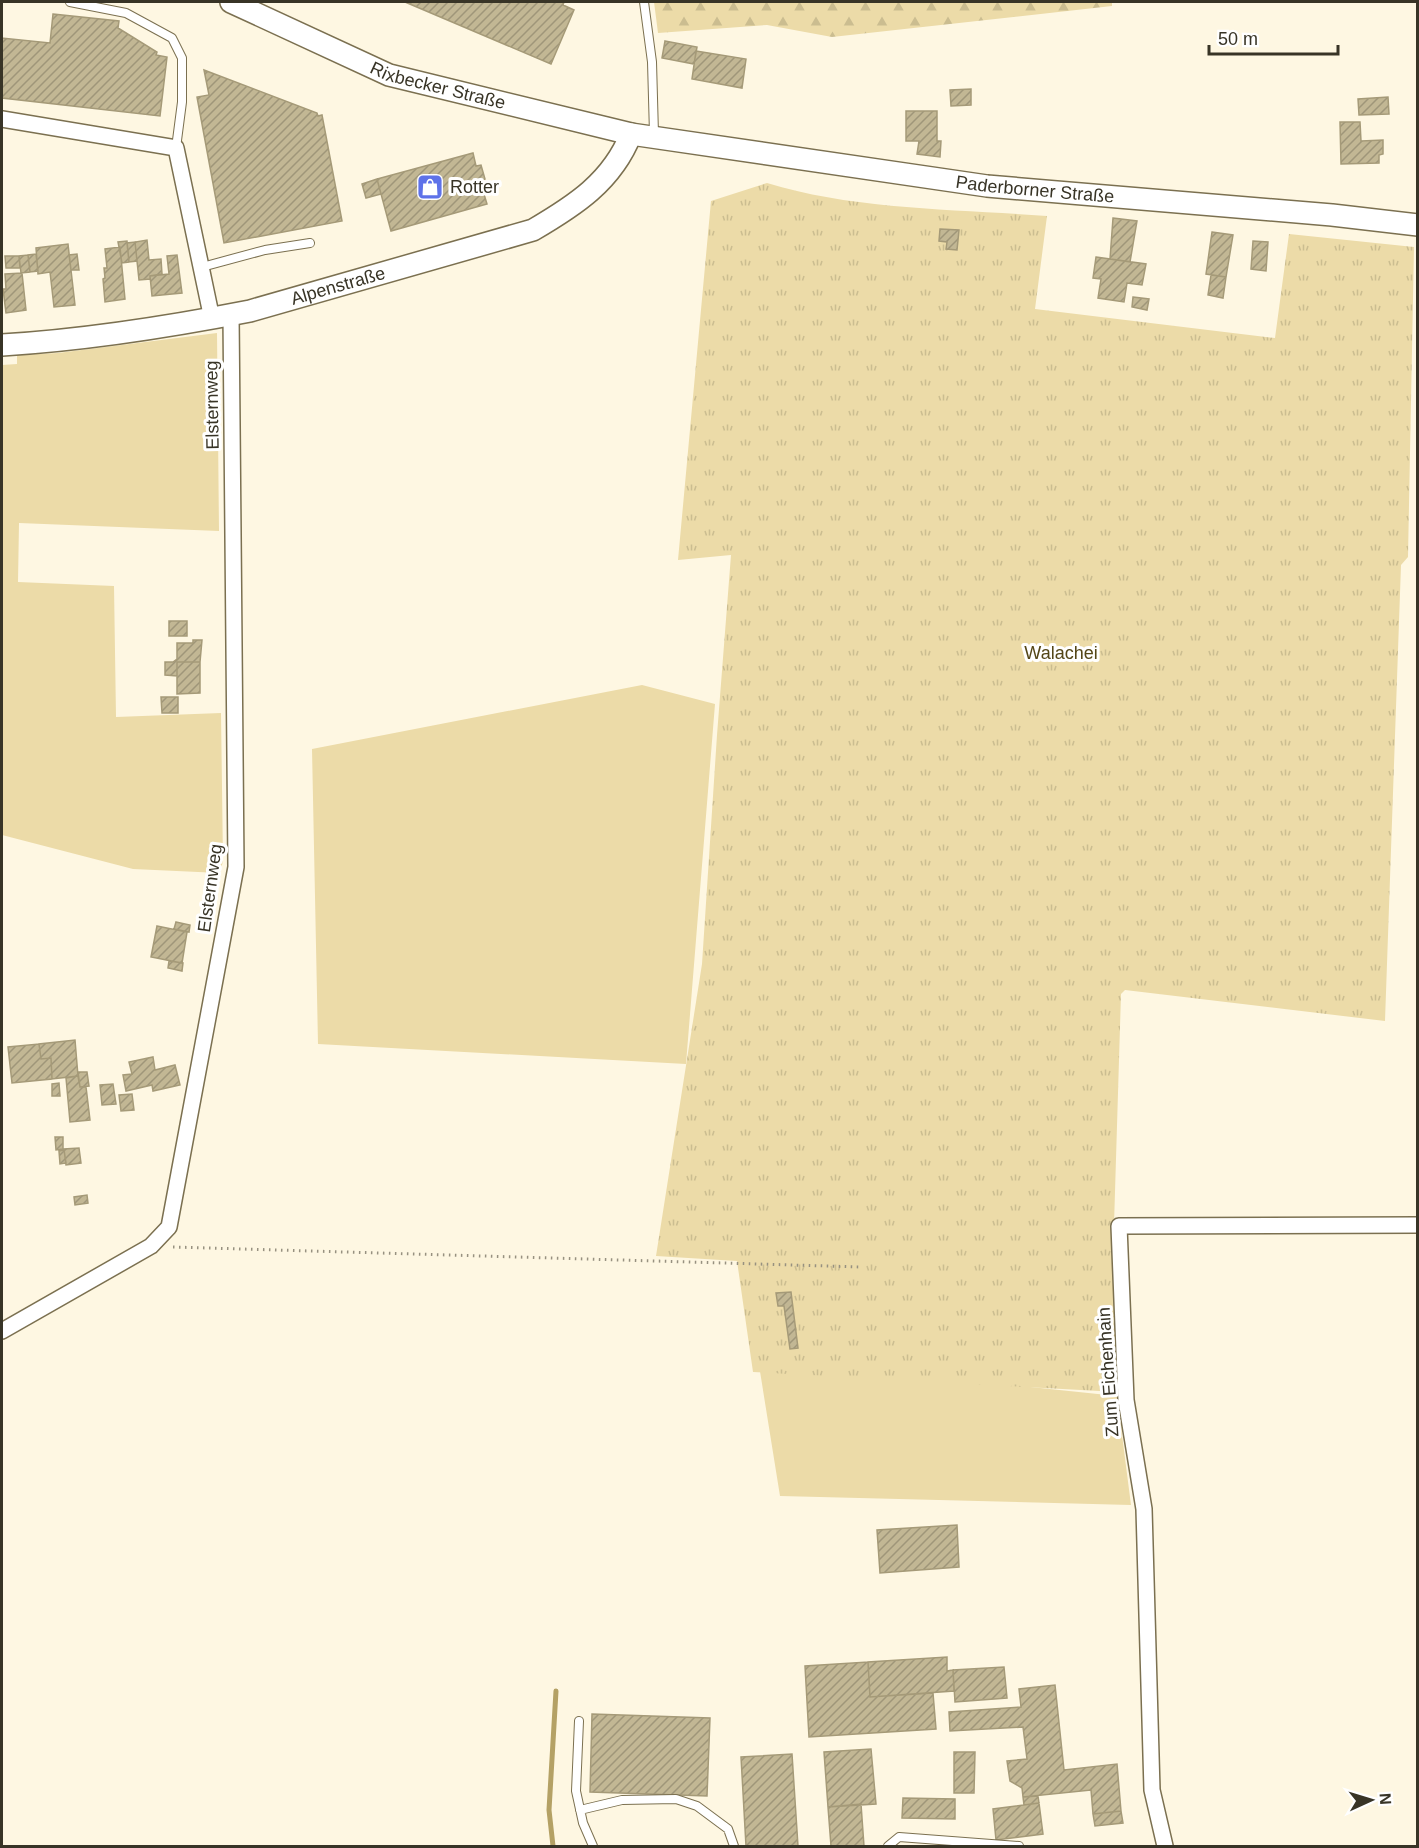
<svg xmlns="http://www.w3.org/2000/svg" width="1419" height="1848" viewBox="0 0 1419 1848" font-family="Helvetica,sans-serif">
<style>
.green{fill:#ecdba8}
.forest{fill:url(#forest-firs)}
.park{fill:url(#park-tufts)}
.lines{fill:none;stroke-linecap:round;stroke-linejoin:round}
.stream{stroke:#b4a165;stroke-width:5}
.building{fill:url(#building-hatch);stroke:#a59a78;stroke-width:1.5}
.lane-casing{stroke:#7b7050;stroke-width:10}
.street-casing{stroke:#7b7050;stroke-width:18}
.secondary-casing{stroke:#7b7050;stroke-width:24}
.path{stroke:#979180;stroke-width:3;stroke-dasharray:1.5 4.5;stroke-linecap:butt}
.lane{stroke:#fff;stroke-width:8}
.street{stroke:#fff;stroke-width:15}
.secondary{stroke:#fff;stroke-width:21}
.labels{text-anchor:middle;stroke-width:6;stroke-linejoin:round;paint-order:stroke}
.street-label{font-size:18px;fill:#383426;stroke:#fff}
.poi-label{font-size:18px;fill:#383426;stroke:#fff;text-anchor:start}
.park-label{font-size:18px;fill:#544617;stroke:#fff}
</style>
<defs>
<pattern id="forest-firs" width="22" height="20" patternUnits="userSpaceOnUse" patternTransform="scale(1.5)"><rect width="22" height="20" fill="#ecdba8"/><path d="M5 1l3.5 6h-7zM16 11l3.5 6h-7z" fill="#cbbd90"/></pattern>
<pattern id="park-tufts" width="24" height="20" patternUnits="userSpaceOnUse" patternTransform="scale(1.5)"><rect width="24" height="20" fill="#ecdba8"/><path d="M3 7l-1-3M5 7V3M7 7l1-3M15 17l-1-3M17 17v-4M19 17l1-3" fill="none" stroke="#cbbd90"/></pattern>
<pattern id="building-hatch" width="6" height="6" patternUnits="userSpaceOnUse" patternTransform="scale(1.5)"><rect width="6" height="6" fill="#c2b794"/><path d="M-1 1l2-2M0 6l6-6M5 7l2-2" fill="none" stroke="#9f9679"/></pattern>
</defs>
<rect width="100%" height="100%" fill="#fef7e2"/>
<path class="green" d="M217,333L219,531L19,523L18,582L114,586L116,717L221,713L223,861L220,873L133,869L2,835V365L17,364V355L58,353Z
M642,685L715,704L686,1064L318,1044L312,749Z
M758,1359L1117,1396L1131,1505L780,1496Z"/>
<path class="forest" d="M654,2H1112V6L832,37L767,25L658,33Z"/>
<path class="park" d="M767,183C855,210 955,209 1047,216L1035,309L1275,338L1289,234L1414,247L1408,557L1401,565L1385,1021L1125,990L1121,994L1113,1258L1118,1392L753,1372L737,1261L656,1256L702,964L717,735L731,555L678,560L711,201Z"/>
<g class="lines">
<path class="stream" d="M553,1846L549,1810L556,1691"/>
</g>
<path class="building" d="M405,2H564L563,5L574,10L551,64Z
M53,14L119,21L118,28L157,52L156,55L167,57L160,116L2,98V38L50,43Z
M665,41L697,47L694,64L662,58Z
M696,51L746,59L742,88L692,79Z
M204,70L317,113L318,116L322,115L342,221L224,243L197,97L209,95Z
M971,89V105L951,106L950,90Z
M1388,97L1389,114L1359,115L1358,99Z
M906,111H937V141H941L940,157L917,154L919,141H906Z
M1340,122H1360L1361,141L1383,140V154L1379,155V163L1341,164Z
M473,153L476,166L481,165L485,179L480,181L487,204L391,231L377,179Z
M377,179L381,194L366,198L362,184Z
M1113,218L1137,221L1130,262L1110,259Z
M940,229L959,230L957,250L946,249L947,242L939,241Z
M1212,232L1233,235L1226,277L1206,274Z
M147,240L149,260L161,259L162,274L150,276V279L139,280L135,242Z
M127,241L129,262L122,263L118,242Z
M1253,241L1268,242L1266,271L1251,269Z
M135,242L137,261L129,262L127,243Z
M68,244L75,305L54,307L50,272L38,274L36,248Z
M120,247L125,299L105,302L103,279L105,278L104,268H107L105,249Z
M36,254L38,271L30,272L28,255Z
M77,254L79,270H71L69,255Z
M28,255L30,272L21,273L19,256Z
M177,255L182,293L152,296L150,276L169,274L167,256Z
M5,256H19L20,268H6Z
M1096,257L1146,264L1142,285L1127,283L1124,302L1098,298L1101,279L1093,278Z
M22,273L26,310L6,313L3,289H6L5,274Z
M1211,275L1226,277L1223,298L1208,295Z
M1133,297L1149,299L1147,310L1132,307Z
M169,621H187V636H169Z
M193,640H202L200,662H177V676L165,675V662H173L177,659V643H193Z
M177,662H200V693L177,694Z
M161,697H178V713H162Z
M176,922L190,925L189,932L174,929Z
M157,926L187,932L182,963L151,957Z
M169,961L183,963L182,971L168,968Z
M75,1040L78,1076L52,1079L51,1058L41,1059L39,1044Z
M39,1044L41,1059L51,1058L52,1079L12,1083L8,1047Z
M153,1057L155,1070L175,1065L180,1085L153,1091L152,1085L126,1091L123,1075L132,1074L129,1062Z
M78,1072H87L89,1086L80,1087Z
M78,1076L80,1087H86L90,1120L70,1122L66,1078Z
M59,1083L60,1096H52V1084Z
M113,1084L116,1104L102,1105L100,1085Z
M132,1094L134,1110L121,1111L119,1095Z
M55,1137H63V1149L56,1150Z
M79,1148L81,1163L66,1165L64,1149Z
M64,1150L66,1163L60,1164L59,1151Z
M87,1195L88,1203L75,1205L74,1197Z
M791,1292L798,1348L790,1349L784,1306H778L776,1293Z
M957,1525L959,1567L880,1573L877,1530Z
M947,1657V1671L953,1670L954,1691L870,1697L868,1662Z
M868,1662L870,1697L933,1693L936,1729L809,1737L805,1666Z
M1004,1667L1007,1698L955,1702L953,1670Z
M1055,1685L1064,1770L1117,1764L1121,1811L1093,1814L1091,1790L1023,1797L1022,1788L1010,1781L1007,1761L1027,1759L1023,1727L950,1731L949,1712L1021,1707L1019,1689Z
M592,1714L710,1718L707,1796L590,1792Z
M871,1749L876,1804L828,1807L824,1752Z
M954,1752H975L974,1793H954Z
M792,1754L798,1846H746L741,1757Z
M1038,1796L1039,1803L1024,1805L1023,1797Z
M903,1798L955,1799V1819L902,1818Z
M1039,1803L1043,1834L996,1840L993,1809Z
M861,1804L864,1846H831L828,1807Z
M1121,1811L1123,1823L1095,1826L1093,1814Z"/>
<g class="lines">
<defs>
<path id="lane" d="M70,2L126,13L172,38L182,58V102L176,148
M644,2L652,62L654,134
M202,267L265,250L310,243
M579,1721L576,1791L583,1823L593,1846
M580,1810L622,1800L676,1799L697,1806L728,1829L734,1846
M888,1846L899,1837L1019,1846"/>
<path id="street" d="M2,119L176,148L212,319
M2,1331L151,1246L169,1227L236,867L231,314
M1165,1846L1152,1790L1144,1509L1126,1400L1119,1226L1418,1225"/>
<g id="secondary">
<path id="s1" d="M231,2L389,75L631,134L987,186L1332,215L1418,225"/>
<path id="s2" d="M2,345C85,340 168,327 250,311L533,230C574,206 612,182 631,134"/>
</g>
</defs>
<use href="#lane" class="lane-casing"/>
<use href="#street" class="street-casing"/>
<use href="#secondary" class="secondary-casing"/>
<path class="path" d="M173,1247L861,1267"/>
<use href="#lane" class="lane"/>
<use href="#street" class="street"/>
<use href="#secondary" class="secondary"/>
</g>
<defs>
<symbol id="shop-square" viewBox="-11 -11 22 22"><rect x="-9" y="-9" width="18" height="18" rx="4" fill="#5e72e9" stroke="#fff"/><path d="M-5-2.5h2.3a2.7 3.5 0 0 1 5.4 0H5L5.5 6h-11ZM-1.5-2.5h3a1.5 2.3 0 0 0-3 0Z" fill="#fff"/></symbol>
</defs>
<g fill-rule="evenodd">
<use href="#shop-square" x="415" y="172" width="30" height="30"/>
</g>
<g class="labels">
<g class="street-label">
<text dy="6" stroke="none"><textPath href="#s1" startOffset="224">Rixbecker Straße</textPath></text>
<text dy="6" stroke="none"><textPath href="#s1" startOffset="831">Paderborner Straße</textPath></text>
<text dy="6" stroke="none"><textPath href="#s2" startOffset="342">Alpenstraße</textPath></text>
<text transform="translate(212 405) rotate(-91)" y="6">Elsternweg</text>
<text transform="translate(210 888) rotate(-82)" y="6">Elsternweg</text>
<text transform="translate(1108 1372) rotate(-94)" y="6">Zum Eichenhain</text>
</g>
<g class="poi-label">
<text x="450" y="193">Rotter</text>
</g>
<g class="park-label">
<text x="1061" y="659">Walachei</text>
</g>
</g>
<rect width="1419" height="1848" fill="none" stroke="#383426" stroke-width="6"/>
<g transform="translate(1371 1800) rotate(86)" stroke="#ffffff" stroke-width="4.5" paint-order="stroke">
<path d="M0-4.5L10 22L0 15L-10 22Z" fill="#383426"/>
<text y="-9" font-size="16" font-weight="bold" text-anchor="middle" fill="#383426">N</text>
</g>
<path d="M1209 45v9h129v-9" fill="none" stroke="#383426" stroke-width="3"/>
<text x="1218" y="45" font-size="18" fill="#383426" stroke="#ffffff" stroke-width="4.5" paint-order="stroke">50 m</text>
</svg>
